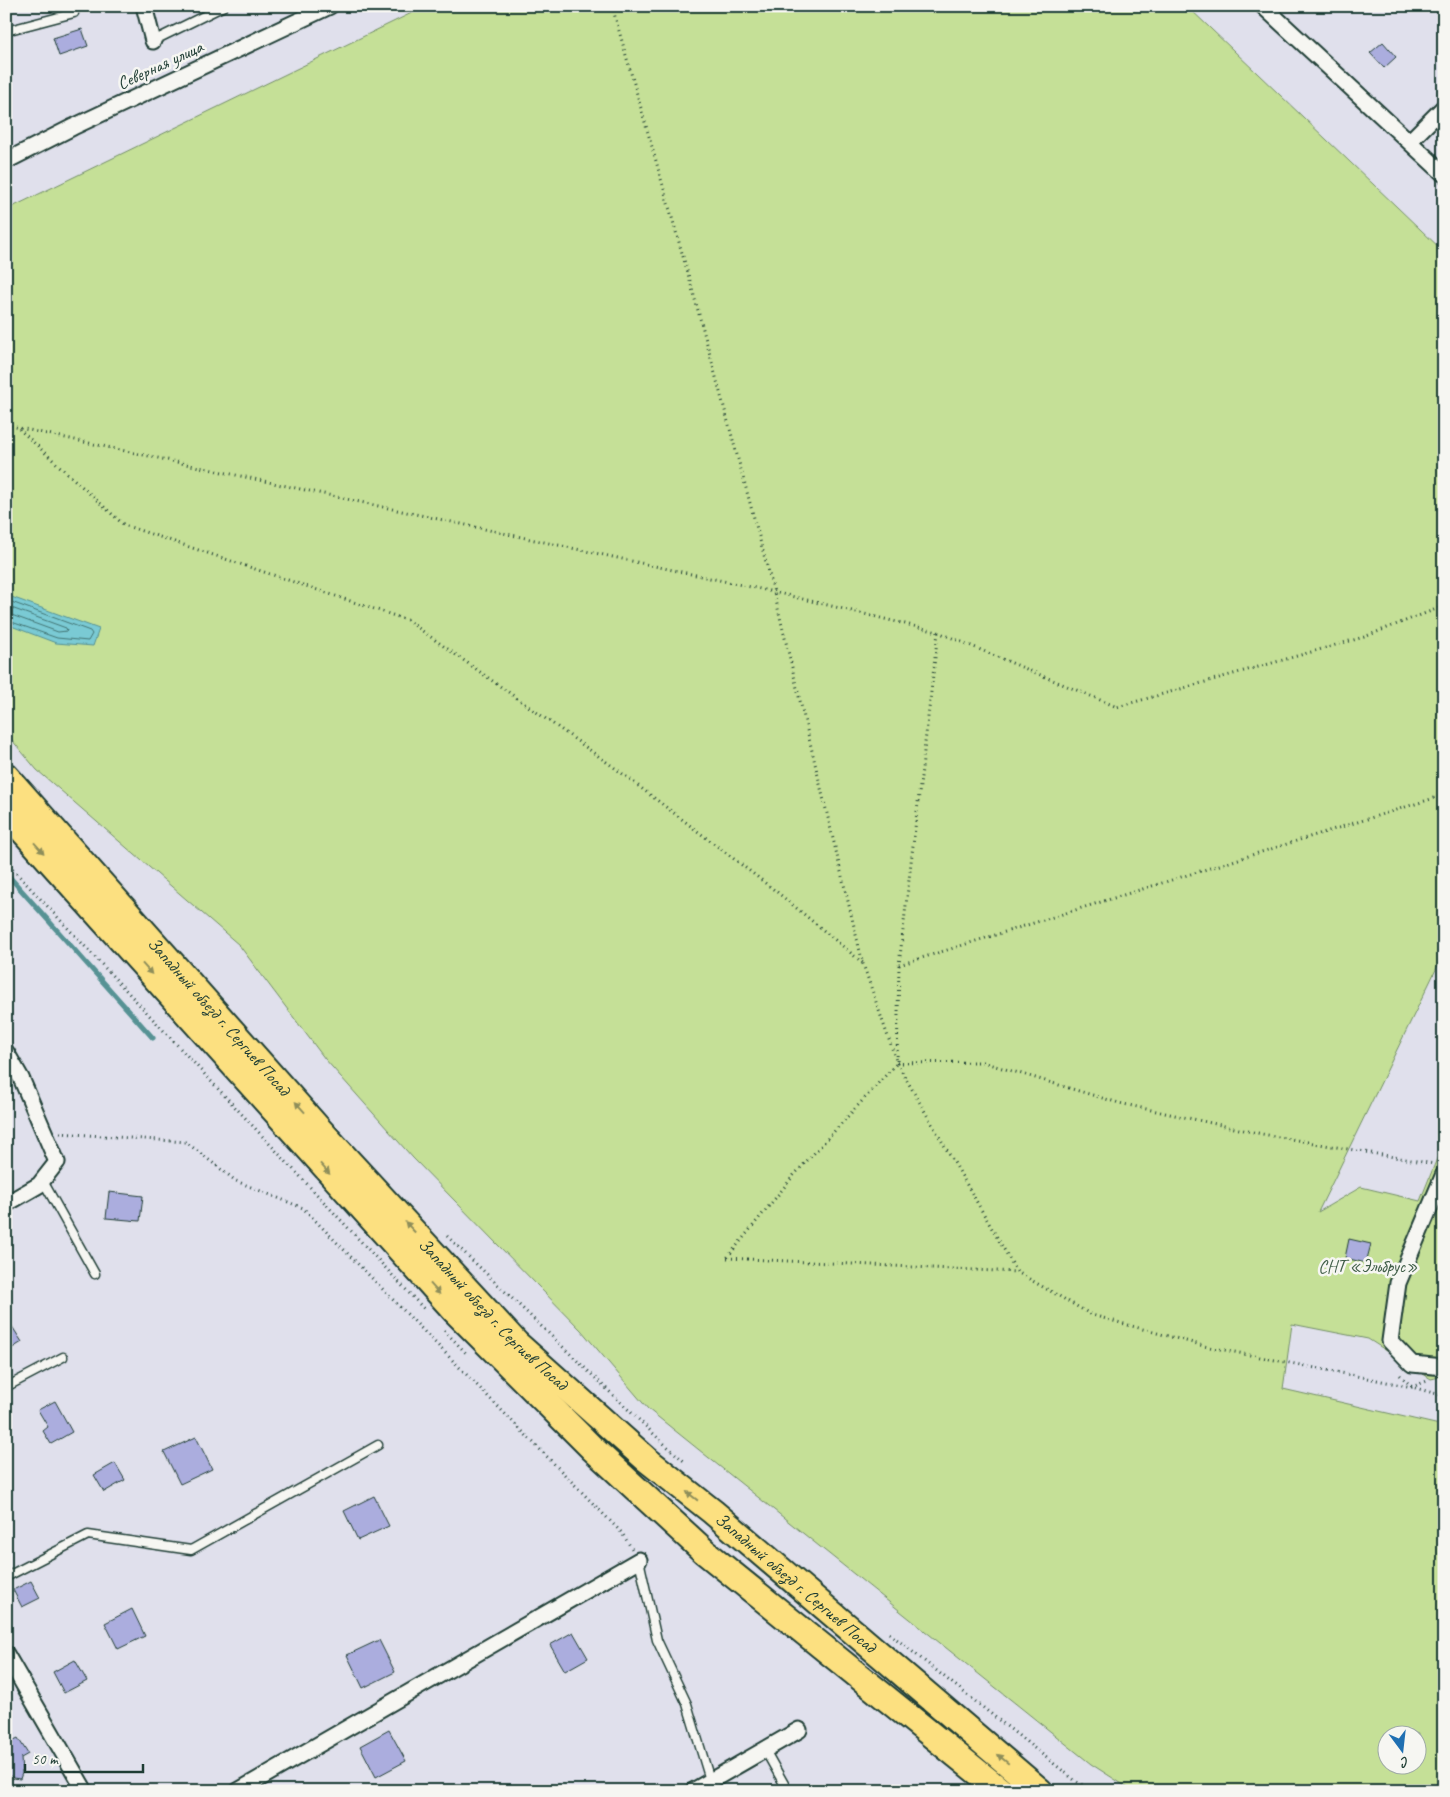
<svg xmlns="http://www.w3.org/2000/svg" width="1450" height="1797" viewBox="0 0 1450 1797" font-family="Caveat,sans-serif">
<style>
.green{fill:#c5e097;stroke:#728e66;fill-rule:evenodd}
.water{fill:#7acad4;stroke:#569294}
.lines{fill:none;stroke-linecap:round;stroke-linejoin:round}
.shore{stroke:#437574;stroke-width:1}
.stream{stroke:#569294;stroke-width:5}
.building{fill:#abadde;stroke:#1f3d34}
.service-casing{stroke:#1f3d34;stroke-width:11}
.minor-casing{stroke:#1f3d34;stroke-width:19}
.primary-casing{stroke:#1f3d34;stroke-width:29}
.path{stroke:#1f3d34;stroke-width:3;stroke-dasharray:1 4;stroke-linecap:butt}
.service{stroke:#f6f6f2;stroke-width:8}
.minor{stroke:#f6f6f2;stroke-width:15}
.primary{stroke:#fce080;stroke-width:25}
.oneway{fill:#8e8e5a}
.labels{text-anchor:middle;stroke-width:5;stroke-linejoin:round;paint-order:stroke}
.street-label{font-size:18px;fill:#1f3d34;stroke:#f6f6f2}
.park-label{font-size:18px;fill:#405e48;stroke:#f6f6f2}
</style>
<rect width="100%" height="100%" fill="#e0e0ec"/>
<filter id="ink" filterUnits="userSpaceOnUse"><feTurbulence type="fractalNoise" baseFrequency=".02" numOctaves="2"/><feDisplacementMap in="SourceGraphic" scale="10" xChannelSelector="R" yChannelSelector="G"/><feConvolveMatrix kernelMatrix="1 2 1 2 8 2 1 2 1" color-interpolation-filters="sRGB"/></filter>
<g filter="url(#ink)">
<path class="green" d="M426,6H1187L1444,252V953L1318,1212L1361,1187L1420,1201L1444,1141V1376L1431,1379L1368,1339L1292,1324L1283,1389L1444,1426V1791H1133L1091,1764L648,1409L581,1330L413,1158L325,1059L239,945L37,770L6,733V210ZM1388,1734H1418V1764H1388Z"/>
<path class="water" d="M6,595L99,629L93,646L56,643L6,624Z"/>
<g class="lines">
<path class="shore" d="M6,600L90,631L92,634L88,641L57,638L6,620
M6,606L66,628L67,631L58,632L6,613"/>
<path class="stream" d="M6,873L153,1038"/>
</g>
<path class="building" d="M82,29L88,46L59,56L53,38Z
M1383,42L1396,57L1384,68L1370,53Z
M109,1192L143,1196L140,1221L106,1218Z
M1349,1239L1371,1244L1366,1263L1345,1258Z
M6,1317L22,1342L6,1352Z
M55,1401L72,1432L51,1444L43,1431L48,1427L38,1410Z
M196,1437L212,1469L180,1484L164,1452Z
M115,1463L125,1480L104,1492L94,1475Z
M374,1496L389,1526L358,1540L344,1511Z
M31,1581L40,1598L22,1607L13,1590Z
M132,1609L145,1636L118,1649L105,1623Z
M573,1632L588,1658L565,1671L550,1645Z
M379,1640L395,1672L363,1688L347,1655Z
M75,1660L87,1681L64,1693L53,1672Z
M389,1730L406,1761L376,1777L360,1746Z
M18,1738L28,1754L21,1758L22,1773L20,1779L13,1778L6,1772V1744Z"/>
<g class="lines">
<defs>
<path id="service" d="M6,31L74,13
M153,41L224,6
M43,1181L95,1274
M6,1387L63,1357
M639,1560L657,1640L687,1704L710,1780
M6,1577L88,1535L191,1550L378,1445
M765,1750L788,1791"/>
<path id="minor" d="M144,6L153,41
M1263,6L1444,174
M1410,141L1444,107
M6,161L73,127L330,6
M6,1052L21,1078L57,1162L39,1185L6,1204
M1444,1174L1398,1283L1390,1341L1412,1364L1444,1367
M6,1654L85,1791
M238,1791L639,1560
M693,1791L799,1730"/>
<g id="primary">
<path id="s1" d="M6,776L318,1128L516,1343L646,1459L713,1512L1040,1791"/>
<path d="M6,812L455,1311L592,1448L705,1552L1001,1791"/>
</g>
</defs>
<use href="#service" class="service-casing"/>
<use href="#minor" class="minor-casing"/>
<use href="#primary" class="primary-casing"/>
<path class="path" d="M612,6L690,281L774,592L863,964L897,1063L1017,1272L1092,1315L1204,1346L1412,1387L1427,1381
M6,425L774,592L938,632L899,965L897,1063L794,1175L727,1258
M19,429L124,525L407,620L615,768L777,892L863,963
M938,632L1117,707L1364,637L1444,606
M6,862L424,1309
M899,965L1444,795
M897,1063L982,1062L1119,1103L1262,1134L1434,1164
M60,1133L186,1142L236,1181L303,1208L622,1533L632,1549
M447,1236L660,1440L685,1462
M727,1258L1016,1272
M444,1330L466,1353
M1400,1375L1412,1387L1444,1396
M889,1633L1077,1782L1092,1791"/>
<use href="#service" class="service"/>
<use href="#minor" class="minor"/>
<use href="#primary" class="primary"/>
</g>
<defs><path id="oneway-solid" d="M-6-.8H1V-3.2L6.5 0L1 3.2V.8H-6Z" transform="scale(1.25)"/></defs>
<g class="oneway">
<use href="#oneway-solid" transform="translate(39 848) rotate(48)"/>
<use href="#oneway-solid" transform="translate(147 969) rotate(48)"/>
<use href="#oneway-solid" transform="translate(300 1107) rotate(-132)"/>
<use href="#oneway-solid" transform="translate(325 1169) rotate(48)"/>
<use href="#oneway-solid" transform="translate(410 1227) rotate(-133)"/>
<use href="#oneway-solid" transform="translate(435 1289) rotate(48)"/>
<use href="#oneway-solid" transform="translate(692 1496) rotate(-142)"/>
<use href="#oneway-solid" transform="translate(1003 1759) rotate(-140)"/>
</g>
</g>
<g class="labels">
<g class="street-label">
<text transform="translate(160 65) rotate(-25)" y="6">Северная улица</text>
<text dy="6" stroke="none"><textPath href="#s1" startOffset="321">Западный объезд г. Сергиев Посад</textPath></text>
<text dy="6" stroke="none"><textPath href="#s1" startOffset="726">Западный объезд г. Сергиев Посад</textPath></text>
<text dy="6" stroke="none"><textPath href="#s1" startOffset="1131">Западный объезд г. Сергиев Посад</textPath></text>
</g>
<g class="park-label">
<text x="1368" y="1272">СНТ «Эльбрус»</text>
</g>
</g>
<rect width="1450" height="1797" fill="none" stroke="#f6f6f2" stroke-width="25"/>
<rect x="12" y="12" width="1425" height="1772" fill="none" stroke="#1f3d34" stroke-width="2" filter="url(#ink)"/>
<g transform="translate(1402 1750) rotate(165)"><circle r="24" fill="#f6f6f2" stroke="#a0aca6"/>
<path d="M0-4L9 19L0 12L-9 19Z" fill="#1f6fb2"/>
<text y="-8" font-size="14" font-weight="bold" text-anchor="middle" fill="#1f3d34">С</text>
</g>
<path d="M25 1764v8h118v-8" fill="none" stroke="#1f3d34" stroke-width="2.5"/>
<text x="32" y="1764" font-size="15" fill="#1f3d34" stroke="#f6f6f2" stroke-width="4" paint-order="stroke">50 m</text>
</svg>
